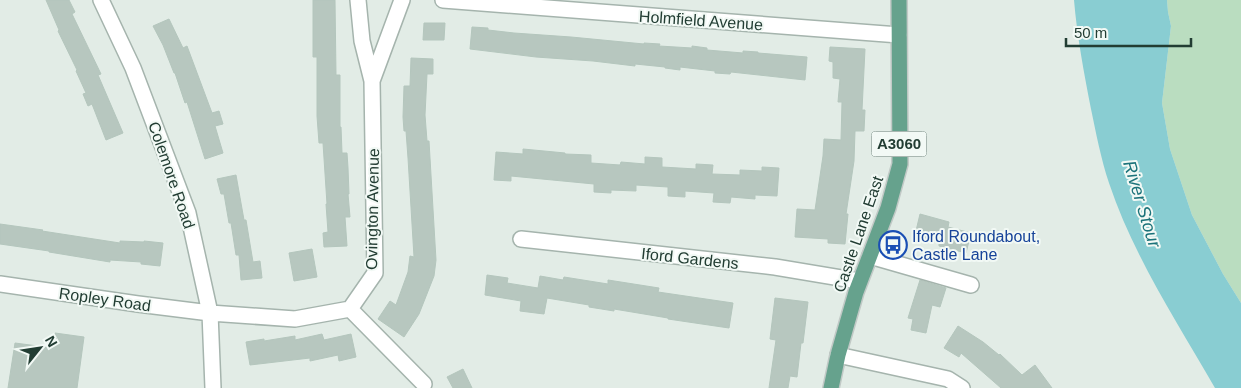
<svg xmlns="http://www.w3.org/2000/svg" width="1241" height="388" viewBox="0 0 1241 388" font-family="Arial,sans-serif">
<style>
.green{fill:#baddc0}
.water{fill:#89cdd2}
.building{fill:#b7c7bf;stroke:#b4c6bd}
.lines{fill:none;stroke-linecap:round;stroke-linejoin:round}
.minor-casing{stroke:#a5b4ad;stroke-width:18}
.primary-casing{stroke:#c1c9c6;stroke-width:18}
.minor{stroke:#fff;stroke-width:15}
.primary{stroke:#66a28d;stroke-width:15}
.labels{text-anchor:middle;stroke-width:4;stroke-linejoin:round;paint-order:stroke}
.shield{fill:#f2f9f5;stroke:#60756d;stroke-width:1}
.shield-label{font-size:15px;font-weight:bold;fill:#223d33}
.street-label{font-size:16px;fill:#223d33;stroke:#f2f9f5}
.transit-label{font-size:16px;fill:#164399;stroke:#f2f9f5;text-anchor:start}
.water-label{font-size:18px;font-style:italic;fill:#1b737a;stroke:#f2f9f5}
</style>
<rect width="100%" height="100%" fill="#e2ece6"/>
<path class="green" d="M1167,0H1241V303L1223,274L1192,215L1170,149L1162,103L1171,26L1168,12Z"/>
<path class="water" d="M1074,0H1167L1168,12L1171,26L1162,103L1170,149L1192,215L1223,274L1241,303V388H1215C1177,322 1133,255 1109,183C1101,159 1096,133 1091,109C1084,73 1077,36 1074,0Z"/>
<path class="building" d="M46,0H69L75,12L72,14L101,74L98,75L123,133L106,140L92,104L88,106L83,94L86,93L76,71L77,70L58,31L59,30Z
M313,0H335L336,75H340V127H341L342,153H347L348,168L349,194H348L350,217H345L347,246L324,247L323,233L328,232L326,204H327L323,143H319L317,116V57H313Z
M169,19L183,48L187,46L212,113L219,111L223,124L215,126L223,153L205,159L187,102L185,103L175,73H174L163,45L153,26Z
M424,23H445L444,40H423Z
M472,27L488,28V30L514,33L571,37L644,44V43L660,44L659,46L692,48V46L707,48V50L743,53V51L758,52V53L807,57L805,80L731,72L730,74L715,73V71L680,67V70L665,68V67L635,64V66L593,61L536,57L470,49Z
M830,47L865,49L862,110H865L864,131H855L854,161L846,214H848L845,244L828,243V239L795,237L797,209L815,210L823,156L824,139L841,140L842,102H838L840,79L833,78V62L829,61Z
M411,58L433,59V74H427L425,115L427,141H429L436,260L434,276L419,314L404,337L378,319L390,301L396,305L408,272L410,256L414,257L408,158L406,131H404L403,117L404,86H410Z
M523,149L565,153V154L591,155V163L620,165L621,162L645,164V157L662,158V167L696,169V164L713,165L712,174L740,175V170L762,171V167L779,168L777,196L755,195V199L731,197L730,203L713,202L714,193L685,191V197L668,196V187L636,185V191L611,190V193L594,192V184L511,176V181L494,180L496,152L523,154Z
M236,175L244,220H246L253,262L260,261L262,278L241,280L239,255H236L231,223H229L224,194H221L217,179Z
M920,214L949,222L948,227L971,233L966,253L939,246V242L915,235Z
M0,224L43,230L42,231L120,243V241L144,242V241L163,243L160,266L141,264V262L110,260V262L49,252V251L0,244Z
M312,249L317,277L294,281L289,253Z
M487,275L508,278L507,283L538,288L540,276L563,280L564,277L608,284V280L659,288L658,292L733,303L729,328L668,319V318L614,309V311L589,307V305L547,298L544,314L520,311L521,301L485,295Z
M920,280L946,288L940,307L932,305L926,333L911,330L913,319L908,318Z
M775,298L808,302L803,343H801L797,377L790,376L788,388H769L776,340L770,339Z
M958,326L983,342L999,355L1000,354L1022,375L1035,365L1052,388H1001L961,353L959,357L944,348Z
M55,333L84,337L77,388H8L15,343L53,348Z
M322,334L324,340L351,334L356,357L339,361L338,355L310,361V358L250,365L246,342L264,339V341L295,336V340Z
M463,369L472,388H453L447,377Z"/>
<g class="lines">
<defs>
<path id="minor" d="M101,0L133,68L188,213L210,313L213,388
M358,0L362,41L372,81
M443,0L899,35
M521,239L775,267L859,281
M870,256L971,285
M0,284L138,304L210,313L295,319L350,309L375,273L372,81L402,0
M350,309L424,384
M838,355L948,379L962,388"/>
<path id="primary" d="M831,388L838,355L856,292L888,208L900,164L899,0"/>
</defs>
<use href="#minor" class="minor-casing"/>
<use href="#primary" class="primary-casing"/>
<use href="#minor" class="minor"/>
<use href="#primary" class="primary"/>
</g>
<defs>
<symbol id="bus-ring" viewBox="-11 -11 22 22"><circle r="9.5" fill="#f2f9f5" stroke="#1a4fb4" stroke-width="1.5"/><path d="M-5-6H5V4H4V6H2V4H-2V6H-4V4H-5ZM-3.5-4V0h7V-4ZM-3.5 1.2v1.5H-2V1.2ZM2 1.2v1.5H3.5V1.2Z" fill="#1a4fb4"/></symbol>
</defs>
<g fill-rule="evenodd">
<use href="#bus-ring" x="877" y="229" width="32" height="32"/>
</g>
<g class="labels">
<rect class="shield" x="871.5" y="131.5" width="55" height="25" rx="4"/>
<g class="shield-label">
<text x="899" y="149">A3060</text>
</g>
<g class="street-label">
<text transform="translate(701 20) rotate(4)" y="6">Holmfield Avenue</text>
<text transform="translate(172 175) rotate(71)" y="6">Colemore Road</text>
<text transform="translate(372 209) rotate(-89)" y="6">Ovington Avenue</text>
<text transform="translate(858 234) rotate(-71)" y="6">Castle Lane East</text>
<text transform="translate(690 258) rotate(6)" y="6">Iford Gardens</text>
<text transform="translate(105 299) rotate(8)" y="6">Ropley Road</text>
</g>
<g class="transit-label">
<text x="912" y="242">Iford Roundabout,<tspan x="912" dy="18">Castle Lane</tspan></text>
</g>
<g class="water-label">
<text transform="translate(1142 204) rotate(73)" y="6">River Stour</text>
</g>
</g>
<g transform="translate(40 348) rotate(60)" stroke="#f2f9f5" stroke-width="4" paint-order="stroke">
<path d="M0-4L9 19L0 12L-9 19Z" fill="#223d33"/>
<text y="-8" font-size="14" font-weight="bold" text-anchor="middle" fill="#223d33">N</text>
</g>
<path d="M1066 38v8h125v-8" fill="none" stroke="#223d33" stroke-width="2.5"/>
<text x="1074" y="38" font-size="15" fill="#223d33" stroke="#f2f9f5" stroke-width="4" paint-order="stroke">50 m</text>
</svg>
